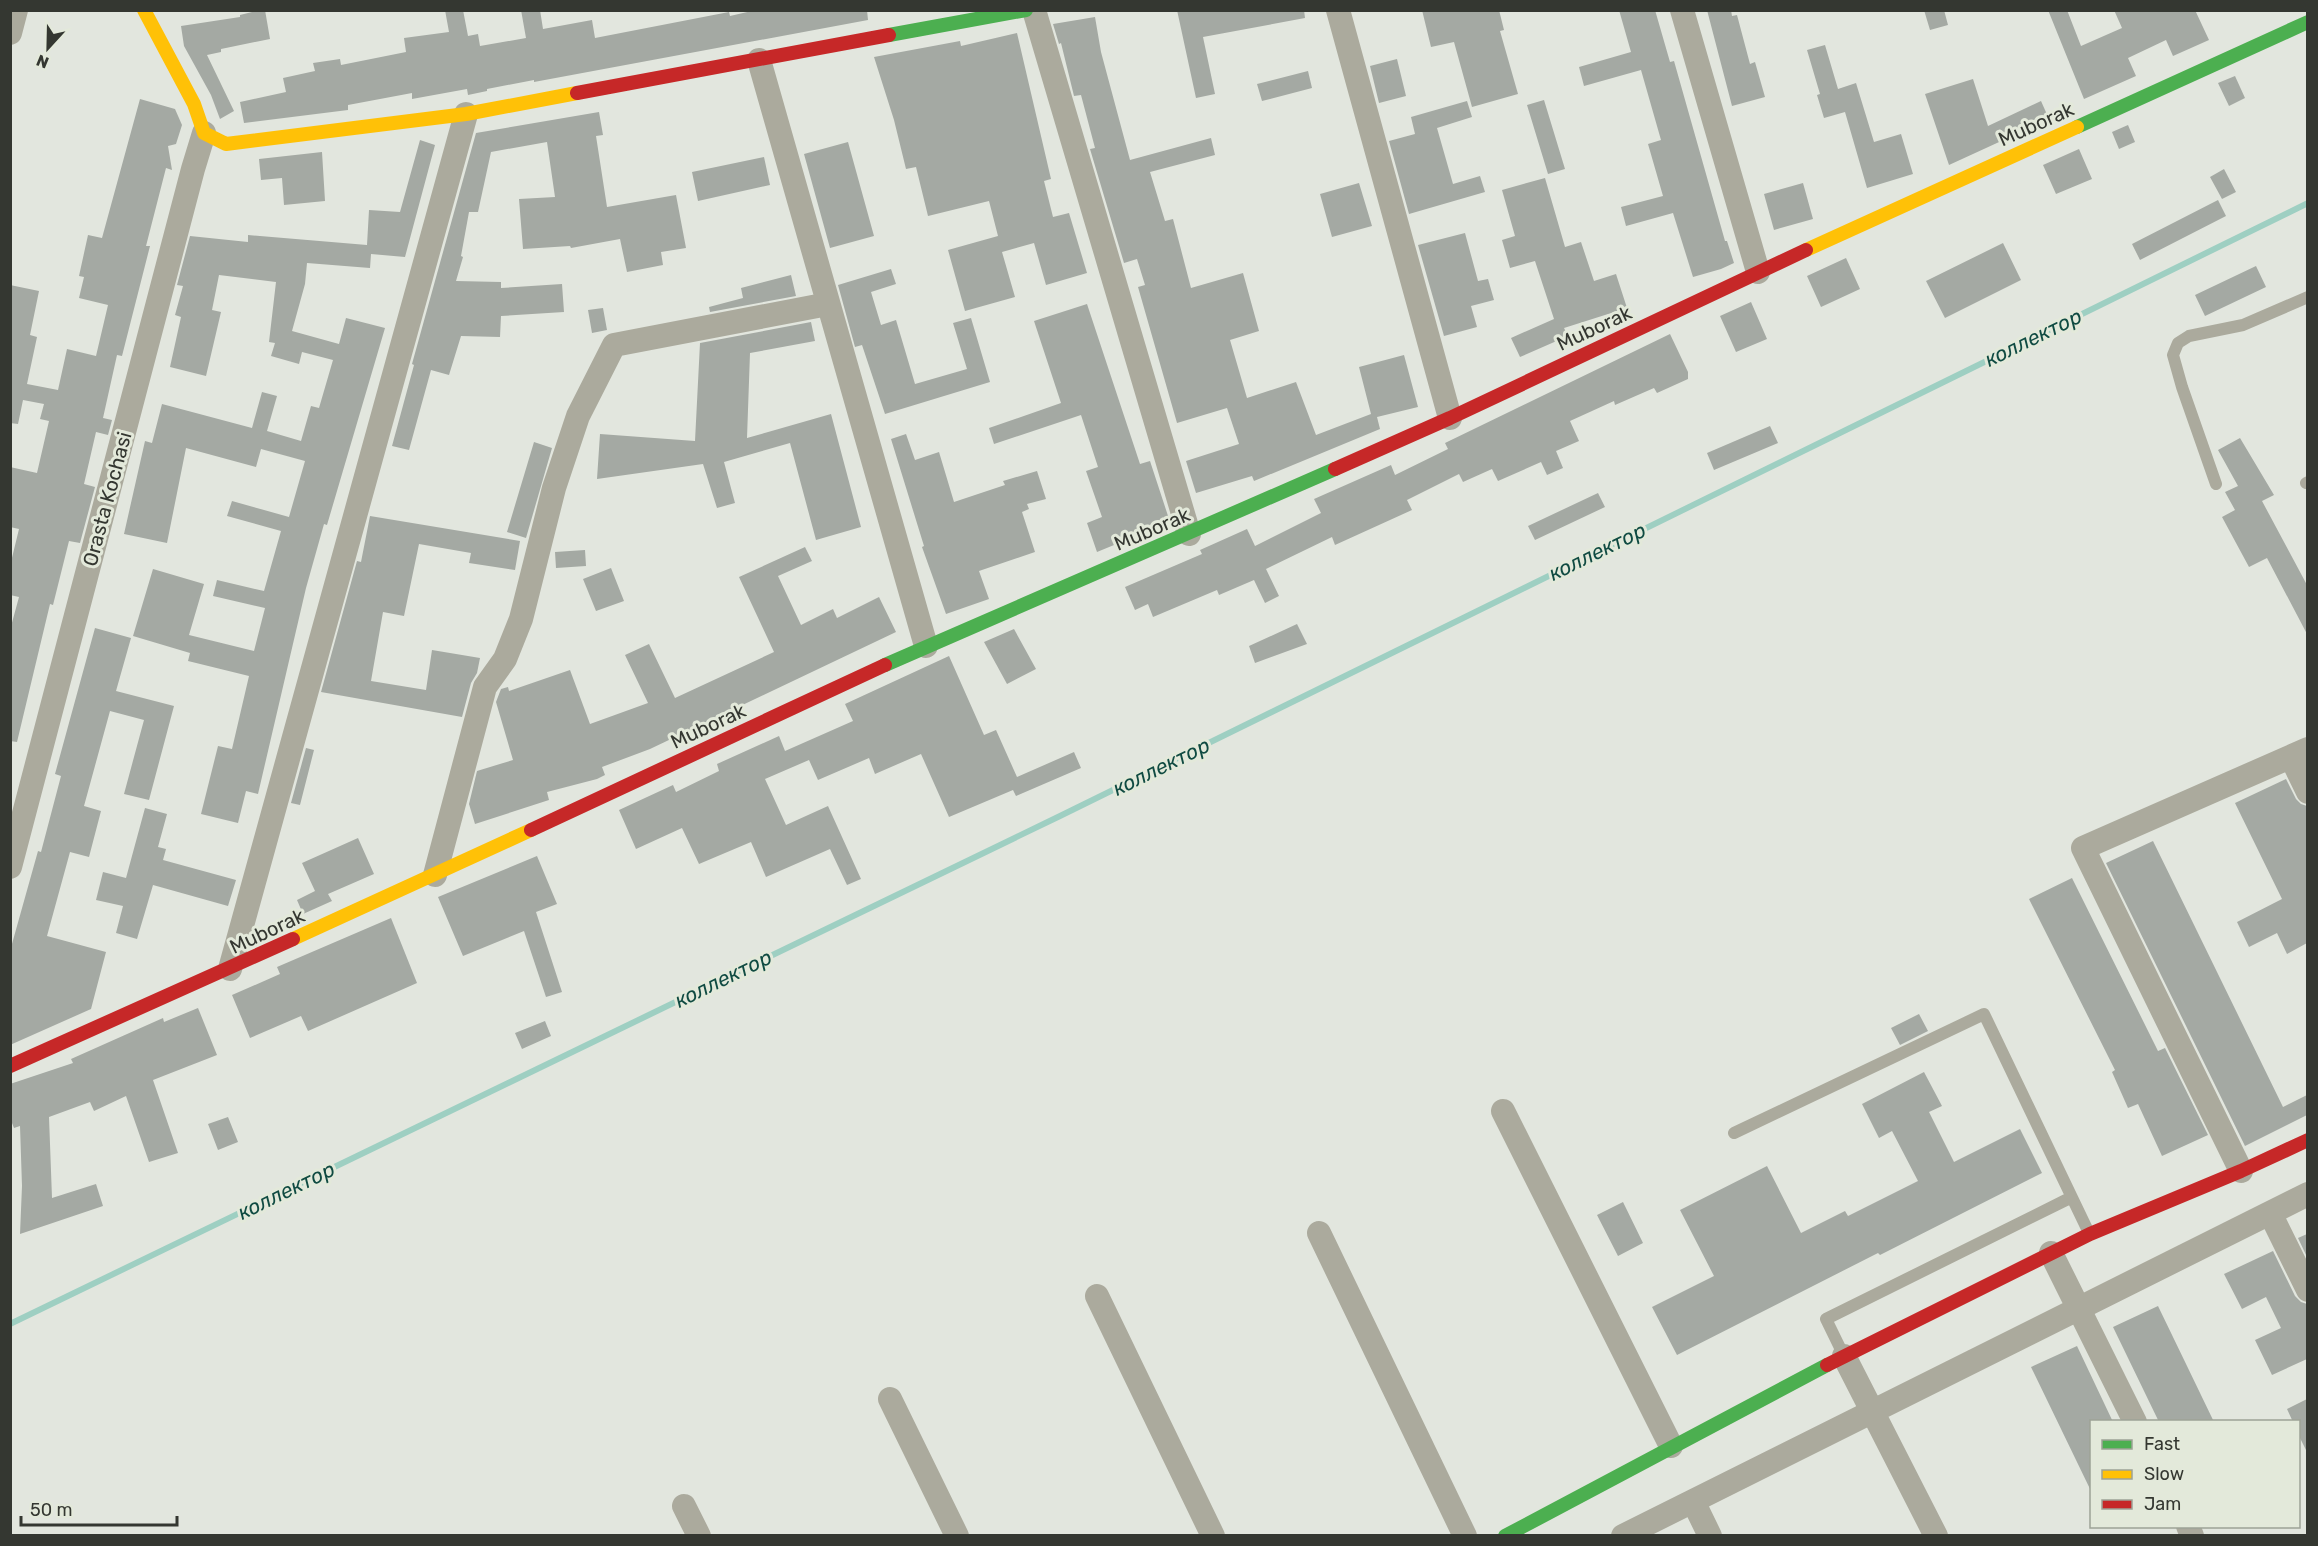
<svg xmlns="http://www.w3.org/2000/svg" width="2318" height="1546" viewBox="0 0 2318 1546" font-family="Rubik,sans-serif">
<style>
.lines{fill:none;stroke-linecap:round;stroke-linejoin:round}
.stream{stroke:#9ecfc2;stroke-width:6}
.building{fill:#a4a9a3}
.lane{stroke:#abaa9d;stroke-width:12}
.street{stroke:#abaa9d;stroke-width:24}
.fast{stroke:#4caf50;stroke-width:14}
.slow{stroke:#ffc107;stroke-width:14}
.jam{stroke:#c62828;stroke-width:14}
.labels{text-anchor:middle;stroke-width:6;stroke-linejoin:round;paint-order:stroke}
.street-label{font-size:20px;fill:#343731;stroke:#e3e9da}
.water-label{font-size:21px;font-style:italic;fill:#104b42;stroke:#e3e9da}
</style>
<rect width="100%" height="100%" fill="#e2e6de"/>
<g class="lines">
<path class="stream" d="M10,1324L1060,816L2308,203"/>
</g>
<path class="building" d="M260,10H265L270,39L221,49V52L207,55L234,111L220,119L211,95L184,46L181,26L240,17V15Z
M445,10H463L468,36L478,34L480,46L526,38L521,10H540L543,29L592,20L595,38L729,12L730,16L756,10H867L868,20L534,82V80L487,89V91L468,95L467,89L412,99V93L348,105V110L244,123L240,102L286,92L283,78L315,71L313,63L340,59L341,65L406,52L404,38L449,32Z
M1177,10H1304L1305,18L1203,37L1215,94L1196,98Z
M1422,10H1499L1504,30L1500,31L1518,94L1472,107L1454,42L1431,47Z
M1619,10H1655L1670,62L1674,61L1725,241H1727L1734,263L1721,269L1693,277L1673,213L1626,226L1621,207L1663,196L1648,144L1661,140L1641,70L1584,86L1579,67L1631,52Z
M1707,10H1731L1732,16L1737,15L1750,64L1755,62L1765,97L1732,106Z
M1924,10H1944L1948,25L1930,30Z
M2048,10H2067L2081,46L2122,28L2114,10H2195L2209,40L2173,56L2166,40L2128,58L2136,76L2084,99Z
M1095,17L1101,52L1130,160L1211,138L1215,155L1150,172L1165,221L1173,219L1191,288L1243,273L1259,331L1230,340L1247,398L1296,382L1316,435L1371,414L1359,367L1404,355L1418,407L1377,417L1380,429L1254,481L1252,476L1196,493L1186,461L1239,444L1227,408L1177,423L1138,287L1145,285L1137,259L1124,263L1090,149L1095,148L1081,95L1074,96L1061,43L1059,44L1053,24Z
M1017,33L1051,179L1044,181L1053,217L1069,213L1087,273L1046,285L1034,243L1002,252L1015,297L965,311L948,250L998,236L989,201L928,216L916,167L906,169L894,120L874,57L960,41L961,46Z
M1825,45L1838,89L1856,83L1874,142L1901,134L1913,174L1867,188L1845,112L1824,118L1817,95L1820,94L1807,50Z
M1397,59L1406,96L1379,103L1370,66Z
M1308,71L1312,88L1262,101L1257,84Z
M2235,76L2245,98L2229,106L2218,83Z
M1973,79L1988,126L2041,101L2049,119L1949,165L1925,94Z
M140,99L175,109L182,125L176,144L168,146L172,170L166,168L146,246H150L122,356L117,355L103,418L112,420L108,435L96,432L84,484L95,487L80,543L69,541L53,605L50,604L17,742L10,741V630L19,597L10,595V566L19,529L10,527V467L37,473L49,421L40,419L44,404L23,400L18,424L10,423V285L39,291L30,335L37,337L27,384L58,390L67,349L96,356L108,305L79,298L84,277L79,276L88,235L102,238Z
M1544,100L1565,169L1548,174L1527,105Z
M1467,101L1472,117L1437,128L1453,184L1480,176L1485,192L1409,214L1389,141L1415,134L1411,117Z
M599,112L603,135L596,136L607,207L676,195L686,248L661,252L663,265L627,272L620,239L571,248L570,246L523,249L519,199L555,197L547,142L491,152L478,212H469L461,256L463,257L456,281L501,282V288L562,284L564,312L501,316L500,337L461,336L449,375L431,370L409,450L392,446L414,365L412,364L476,133Z
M2128,125L2135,142L2119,149L2112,132Z
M420,140L435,145L405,257L371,254L370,268L307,263L305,284L292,331L339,344L346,318L385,328L327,525L324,524L306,588L258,794L246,791L238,823L201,814L218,746L232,749L249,676L188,661L190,653L133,636L153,569L204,584L189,635L254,651L265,608L213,596L217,580L264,591L281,531L227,516L232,501L289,517L305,461L261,449L256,467L186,448L167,543L124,534L145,441L152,443L162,404L252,428L262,392L277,396L267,431L301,441L311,406L319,408L333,360L302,352L299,364L271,356L275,343L269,342L276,282L219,275L212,310L221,312L206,376L170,367L181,317L175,315L183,286L177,285L190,236L248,242V235L367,245L369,210L400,212Z
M848,142L874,236L830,248L804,154Z
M2079,149L2092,179L2056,194L2043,165Z
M322,152L325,201L284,205L282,178L261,180L259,159Z
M764,157L770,185L698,201L692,172Z
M2224,169L2236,192L2222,199L2210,177Z
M1545,178L1565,247L1581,242L1594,281L1616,274L1627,308L1564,328L1568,336L1520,357L1511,338L1554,319L1535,261L1510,268L1502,240L1515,236L1502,190Z
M1359,183L1372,226L1332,237L1320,194Z
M1803,183L1813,219L1774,230L1764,194Z
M2218,200L2226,216L2140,260L2132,244Z
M1465,233L1478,281L1488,279L1494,300L1471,306L1477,327L1444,336L1418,245Z
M2003,243L2021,280L1945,318L1926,281Z
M1846,258L1860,289L1821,307L1807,276Z
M2256,266L2266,287L2205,316L2195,295Z
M891,269L896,284L871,292L881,325L896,320L915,384L967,369L953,323L971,318L990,382L885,414L862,345L855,347L838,285Z
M791,275L796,296L710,312L709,307L743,298L741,288Z
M1751,302L1767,339L1736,352L1720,316Z
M1087,304L1140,464L1150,461L1170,522L1097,552L1087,523L1102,517L1086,471L1098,467L1081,415L994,444L989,428L1061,403L1034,321Z
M603,308L607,330L592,333L588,310Z
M811,322L815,341L750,353L747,438L831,414L861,527L816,540L790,443L724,462L735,503L717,508L703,464L597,479L600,434L695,441L700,343Z
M1670,334L1688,372V379L1657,393L1654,388L1615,405L1614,401L1570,421L1579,441L1556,451L1563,468L1547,475L1541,462L1498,481L1492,469L1463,482L1459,474L1407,500L1412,510L1335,545L1332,537L1266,569L1279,596L1265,603L1254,580L1219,595L1217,590L1153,617L1148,604L1135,610L1125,587L1202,554L1200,550L1247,529L1255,546L1321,513L1314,499L1391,465L1395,475L1448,449L1445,443Z
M1770,426L1778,443L1714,470L1707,453Z
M906,434L915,460L939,452L954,502L1005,485L1003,481L1037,471L1046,499L1027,504L1029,509L1022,512L1035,552L979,571L989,599L946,614L922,547L924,546L891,439Z
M2240,438L2274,495L2262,501L2307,585V634L2267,558L2249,567L2222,517L2235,510L2225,492L2238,486L2218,450Z
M534,442L552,448L526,538L507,532Z
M1598,493L1605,507L1535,540L1528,526Z
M370,516L520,541L515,570L469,563L471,553L419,544L404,616L383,612L371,681L426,690L432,650L480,658L477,673L471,683L462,717L321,692L357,561L361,562Z
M805,547L812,561L778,576L801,625L833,609L837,618L879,597L896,632L650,749L602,767L605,775L597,779L547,792L549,800L475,824L469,804L477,771L513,760L496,702L501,689L508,687L509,691L570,670L590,724L648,703L625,655L649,644L675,698L774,652L739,577Z
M585,550L586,566L556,568L555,552Z
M611,568L624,601L596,611L583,579Z
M1297,624L1307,644L1255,663L1249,646Z
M95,628L131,638L116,691L174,706L149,800L124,794L144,720L110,711L84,806L101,811L89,857L70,852L47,936L106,952L91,1009L10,1045V951L38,851L41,852L61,776L55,774Z
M1014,629L1036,669L1007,684L984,642Z
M949,656L984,735L996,730L1017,777L1074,752L1081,768L1016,796L1013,790L949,817L921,754L875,774L869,758L818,780L809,760L765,779L786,825L828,806L861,879L847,885L830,849L766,877L751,842L699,864L682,828L636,849L619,810L673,785L676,792L719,771L717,764L779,736L785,751L853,721L845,704Z
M306,748L314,750L300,805L291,803Z
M2286,779L2296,799L2301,804L2307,806V943L2287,954L2277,933L2249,947L2237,922L2282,899L2235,803Z
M145,808L167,814L158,847L166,849L163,860L236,880L228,906L153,885L137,939L116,933L123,906L96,900L103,872L126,878Z
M358,838L374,874L328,894L332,901L303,914L297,900L315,891L302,863Z
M2153,841L2283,1107L2307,1095V1115L2245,1146L2106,863Z
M537,856L557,904L536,912L562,992L546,997L524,931L463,956L438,897Z
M2072,878L2158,1051L2165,1048L2208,1135L2162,1156L2138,1104L2128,1108L2112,1072L2115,1070L2029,899Z
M391,918L417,983L308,1031L301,1016L250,1038L232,995L280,974L277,967Z
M198,1008L217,1055L153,1080L178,1153L149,1162L126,1096L94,1111L90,1102L49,1117L52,1198L96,1184L103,1206L20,1234L22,1186L20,1126L14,1128L10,1118V1084L73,1063L71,1059L163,1018L164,1022Z
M1919,1014L1928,1031L1900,1045L1891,1028Z
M545,1021L551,1036L522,1049L515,1033Z
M1924,1072L1942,1106L1929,1112L1954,1162L2020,1129L2042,1173L1880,1255L1878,1253L1677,1355L1652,1307L1714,1276L1680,1210L1767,1166L1801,1233L1845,1211L1848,1216L1918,1181L1892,1131L1879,1138L1862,1104Z
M228,1117L238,1142L218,1150L208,1124Z
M1623,1202L1643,1243L1618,1256L1597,1215Z
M2307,1234V1257L2298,1238Z
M2273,1251L2295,1296L2301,1302L2307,1304V1359L2272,1375L2255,1340L2281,1328L2266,1297L2242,1309L2224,1274Z
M2158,1306L2187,1366L2214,1422H2159L2113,1327Z
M2077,1346L2113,1422H2091V1491L2031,1367Z
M2307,1399V1452L2298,1434V1422H2293L2287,1409Z"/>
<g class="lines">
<path class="lane" d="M2306,483L2308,482
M2216,484L2182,387L2173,355L2178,343L2189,336L2243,325L2308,297
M1734,1133L1984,1014L2089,1233
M1844,1356L1826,1319L2070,1198"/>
<path class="street" d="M1034,10L1189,534
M1338,10L1450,418
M1682,10L1758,272
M10,33L16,10
M759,60L926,646
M2291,757L2308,792
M10,867L193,169L204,133
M435,875L485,687L505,659L521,619L554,488L578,416L614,345L828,304
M230,969L466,114
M1503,1111L1671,1446
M2241,1171L2083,848L2308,749
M2270,1213L2308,1290
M1319,1233L1465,1536
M2051,1253L2135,1422
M1097,1296L1213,1536
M1844,1356L1936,1536
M890,1399L957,1536
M1693,1501L1710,1536
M684,1506L699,1536
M2188,1526L2192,1536
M1623,1536L2308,1194"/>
<path class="fast" d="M889,35L1026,10
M2077,127L2308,22
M885,665L1335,469
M1505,1536L1827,1365"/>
<path class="slow" d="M144,10L194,104L204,133L226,144L466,114L577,93
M1806,250L2077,127
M293,939L531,830"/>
<path class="jam" d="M577,93L889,35
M1335,469L1450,418L1806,250
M531,830L885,665
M10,1066L293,939
M1827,1365L2090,1234L2241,1171L2308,1140"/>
</g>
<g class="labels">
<g class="street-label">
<text transform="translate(2036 124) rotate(-24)" y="7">Muborak</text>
<text transform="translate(1594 328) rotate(-25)" y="7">Muborak</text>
<text transform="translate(107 499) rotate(-75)" y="7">Orasta Kochasi</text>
<text transform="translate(1152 529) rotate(-23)" y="7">Muborak</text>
<text transform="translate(708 726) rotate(-25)" y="7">Muborak</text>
<text transform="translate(267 931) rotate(-25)" y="7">Muborak</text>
</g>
<g class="water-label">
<text transform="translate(2033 338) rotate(-26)" y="7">коллектор</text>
<text transform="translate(1597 552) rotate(-26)" y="7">коллектор</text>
<text transform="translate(1161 767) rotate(-26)" y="7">коллектор</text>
<text transform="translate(723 979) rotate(-26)" y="7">коллектор</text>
<text transform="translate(286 1191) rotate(-26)" y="7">коллектор</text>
</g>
</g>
<rect width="2318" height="1546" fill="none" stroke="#343731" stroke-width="24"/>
<rect x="2090" y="1420" width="210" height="108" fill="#e3e9da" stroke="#9da296" stroke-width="1.5"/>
<rect x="2102" y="1440" width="30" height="9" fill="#4caf50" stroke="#9da296" stroke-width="1.5"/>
<text x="2144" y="1450" font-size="18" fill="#343731">Fast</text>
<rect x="2102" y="1470" width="30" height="9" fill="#ffc107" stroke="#9da296" stroke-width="1.5"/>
<text x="2144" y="1480" font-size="18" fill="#343731">Slow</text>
<rect x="2102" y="1500" width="30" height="9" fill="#c62828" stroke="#9da296" stroke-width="1.5"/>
<text x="2144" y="1510" font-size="18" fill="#343731">Jam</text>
<g transform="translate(48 48) rotate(202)" stroke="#e3e9da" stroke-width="4.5" paint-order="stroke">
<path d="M0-4.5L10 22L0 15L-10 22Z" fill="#343731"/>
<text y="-9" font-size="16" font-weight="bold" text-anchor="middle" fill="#343731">N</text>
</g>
<path d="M21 1516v9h156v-9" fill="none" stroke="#343731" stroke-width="3"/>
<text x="30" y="1516" font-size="18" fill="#343731" stroke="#e3e9da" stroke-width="4.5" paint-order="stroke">50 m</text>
</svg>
